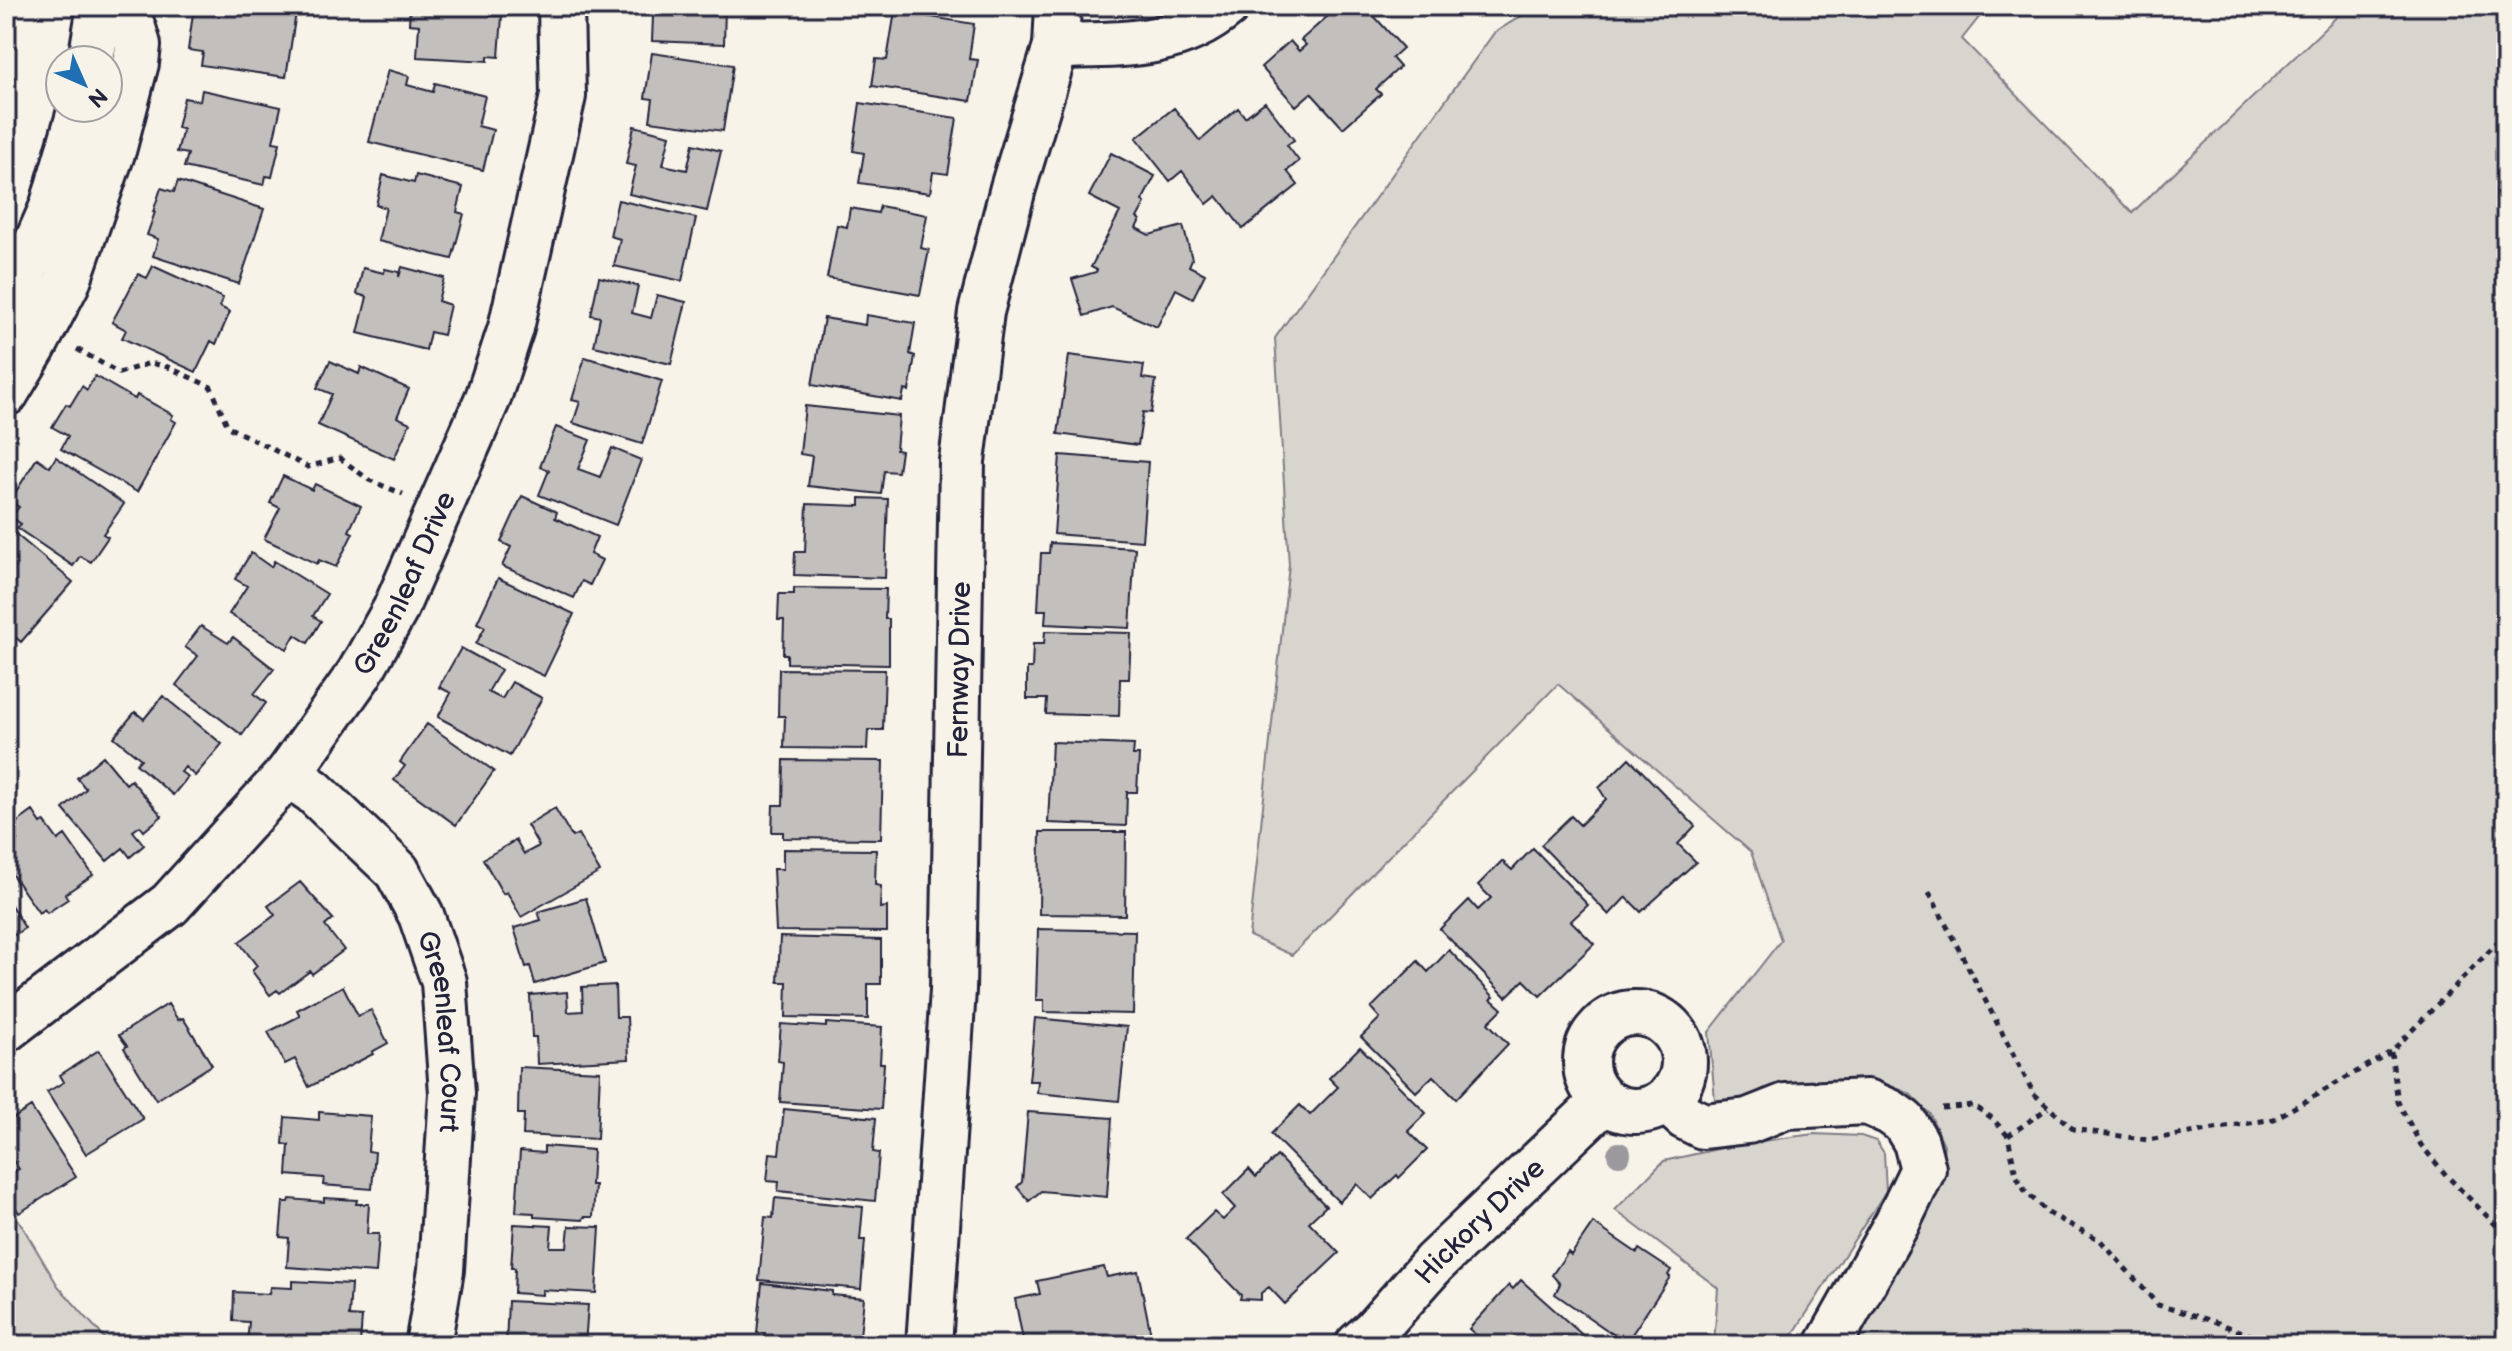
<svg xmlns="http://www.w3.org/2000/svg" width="2512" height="1351" viewBox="0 0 2512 1351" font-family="'Balsamiq Sans',sans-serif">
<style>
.green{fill:#d8d5cf;stroke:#7d7c85;stroke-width:2}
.building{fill:#c2bfbd;stroke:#22223b;stroke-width:2}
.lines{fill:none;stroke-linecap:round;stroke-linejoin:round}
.minor-casing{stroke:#22223b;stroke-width:50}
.path{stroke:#22223b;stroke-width:5;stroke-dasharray:6 6;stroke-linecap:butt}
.minor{stroke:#f7f3e8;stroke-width:44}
.tree{fill:#9b999d}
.labels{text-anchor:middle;stroke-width:6;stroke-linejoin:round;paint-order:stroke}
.street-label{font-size:28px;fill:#22223b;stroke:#f7f3e8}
</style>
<rect width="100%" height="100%" fill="#f7f3e8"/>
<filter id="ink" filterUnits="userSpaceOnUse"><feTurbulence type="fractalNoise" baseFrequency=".0125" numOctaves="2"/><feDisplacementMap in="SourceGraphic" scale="16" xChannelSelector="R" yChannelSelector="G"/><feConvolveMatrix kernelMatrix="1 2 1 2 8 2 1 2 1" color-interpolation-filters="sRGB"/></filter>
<g filter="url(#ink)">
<path class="green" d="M1537,6H1988L1962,39L2132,213L2348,6H2506V1345H1854L1939,1192L1944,1145L1930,1114L1909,1093L1876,1081L1765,1088L1735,1104L1715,1100L1709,1032L1781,940L1751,852L1558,684L1292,955L1249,936L1289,565L1275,338L1494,33Z
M1814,1134L1861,1136L1876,1141L1884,1153L1886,1191L1786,1345H1714L1718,1288L1615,1210L1664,1161L1740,1144Z
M6,1199L58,1286L111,1345H6Z"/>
<path class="building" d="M194,6H297L286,77L201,65L203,52L188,50Z
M410,6H491L490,16H502L499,57L488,56V61L417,57L419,25L409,24Z
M642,6H725L724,44L652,41L653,16L641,15Z
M1339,6L1344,11L1349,6H1365L1403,48L1392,58L1400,67L1376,89L1381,94L1343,128L1311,93L1296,106L1261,67L1290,41L1299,51L1306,45L1301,40Z
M895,11L974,24L969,59L978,60L971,101L872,86L876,59L887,60Z
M652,53L733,65L723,131L650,121L653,99L645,98Z
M388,70L409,76L407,85L433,92L435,83L485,96L478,126L493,130L483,170L369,142Z
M202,90L281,107L273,142L280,143L272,177L266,176L264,185L184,167L188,154L177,152L183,129L177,128L184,98L200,101Z
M1265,102L1294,140L1287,145L1299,161L1287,171L1298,185L1243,229L1217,196L1207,204L1182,171L1170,181L1136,138L1174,108L1200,141L1238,108L1245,117Z
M860,103L957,118L948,174L933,172L930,193L859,183L864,153L853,151Z
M634,126L670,135L663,165L687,170L693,144L721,151L707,211L629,194L636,166L626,164Z
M1111,153L1155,176L1142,201L1145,203L1137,218L1140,220L1136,228L1149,235L1183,226L1192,259L1189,266L1205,274L1193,298L1176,289L1157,327L1112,307L1084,316L1072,279L1096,272L1097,270L1091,267L1120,212L1089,196Z
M383,175L414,183L416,175L463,187L457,212L464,214L452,259L378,241L386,208L376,205Z
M178,181L264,209L239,284L153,256L158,239L147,235L155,212H153L161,188L174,192Z
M618,200L696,218L682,281L614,266L620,239L610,236Z
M880,206L927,215L921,248L929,250L920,295L827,278L837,225L847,227L850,208L878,213Z
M153,266L223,298L220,307L230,312L216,344L211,341L196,372L122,338L126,330L112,322L138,274L147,278Z
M402,267L444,278L438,301L450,305L443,335L430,332L426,350L358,333L367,297L357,294L363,268L384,273L385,269L399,272V277Z
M599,277L638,286L632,313L651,318L657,295L686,302L671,364L594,346L600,317L591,315Z
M866,315L915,323L910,354L915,356L909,391L904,390L902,401L812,385L824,318L865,325Z
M1069,355L1144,365L1142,378L1156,380L1151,413L1143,412L1138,445L1058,434Z
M585,357L662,381L642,444L573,423L580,402L572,400Z
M330,361L359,374L361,367L409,389L397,417L410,423L394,459L318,425L332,394L317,388Z
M95,376L135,399L137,395L173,415L171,419L176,422L137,492L61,449L68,436L52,427L66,404L70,406L82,386L87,390Z
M805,406L899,416L896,450L901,451L898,472L884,471L881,494L808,486L812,456L800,454Z
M556,427L590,440L578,469L600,477L612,448L641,460L616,525L539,495L549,470L540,467Z
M1060,455L1148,462L1142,541L1054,534Z
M56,457L124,504L103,534L108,537L91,562L80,556L73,566L17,528L21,524L11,517L19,507L10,501L37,458L50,467Z
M283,476L312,490L315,484L361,506L349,531L353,533L336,567L319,560L317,564L264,539L280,508L270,503Z
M522,496L557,512L555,518L597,537L590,554L602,560L590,585L582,581L574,598L502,566L511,547L501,542Z
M860,498L888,499L885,578L794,575L795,552H805L807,504L860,506Z
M6,526L73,582L21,642L6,629Z
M1050,543L1135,548L1130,628L1045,624L1046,610H1038L1041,553H1049Z
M251,553L271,567L274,561L327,594L313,616L321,621L308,643L295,635L287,649L229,614L247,586L235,579Z
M498,578L574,614L544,676L476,644L485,627L477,623Z
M794,588L886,589L885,619H889V665L787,663V654H783L784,620H778L779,594H794Z
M201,626L228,643L233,637L274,669L254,694L266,703L242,735L176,685L198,656L185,647Z
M1045,631L1131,633L1129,679H1120L1119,716L1046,714L1047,699H1027V668H1032L1033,644H1044Z
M461,648L501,670L488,692L502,699L512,682L542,698L510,756L438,717L451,693L439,687Z
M779,669L885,670L883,730H868L867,749L784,748L785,716H778Z
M163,696L222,744L195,776L185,767L181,772L188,777L173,795L136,764L141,759L114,737L135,712L144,719Z
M427,724L494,771L456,825L394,780L405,766L400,762Z
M1052,742L1134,745L1133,755H1139L1137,792H1127L1126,826L1048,823Z
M103,756L126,784L131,780L162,816L144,831L140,826L133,831L144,845L130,857L123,848L107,861L63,809L86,789L77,778Z
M1629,758L1695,826L1678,844L1696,862L1641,912L1626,897L1609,915L1541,845L1571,816L1580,825L1606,799L1599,788Z
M784,760L883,761L881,839L783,838V832H772L773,805H783Z
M555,808L572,837L578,834L600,872L521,917L507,892L503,894L483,859L516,840L524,854L539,846L527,825Z
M33,811L41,823L44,821L58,840L65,835L93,875L65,894L68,899L47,913L44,909L39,913L6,866V848L17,840L8,829Z
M1040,832H1126L1125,915L1039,914Z
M1533,848L1588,905L1571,921L1594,944L1540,996L1524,980L1506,997L1440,929L1469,900L1478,910L1491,898L1478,885L1502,861L1512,870Z
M783,849L876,850L875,885L881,886L880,908L887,907V932L776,931L773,869H783Z
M300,882L333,919L325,926L344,950L312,974L310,971L280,993L277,990L270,995L252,971L257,966L239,942L275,915L268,906Z
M6,897L25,928L6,940Z
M586,898L605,963L535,984L530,966L526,967L514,928L541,920L538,912Z
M1038,929L1135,931L1133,1014L1044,1012V1000H1036Z
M780,937L881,940V984H868V1019L786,1017L787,982H778Z
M1449,950L1494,997L1491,999L1502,1009L1488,1023L1508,1044L1456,1099L1433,1076L1416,1092L1361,1037L1380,1018L1371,1008L1418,961L1428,972Z
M615,985L616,1017H627L629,1059L537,1064L536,1037H532L530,995L567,992L568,1012L583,1011L582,987Z
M343,986L358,1016L371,1010L388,1043L372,1052L373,1054L309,1087L295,1059L285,1064L268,1032L300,1016L297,1010Z
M168,1004L178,1020L183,1018L212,1065L156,1100L124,1048L127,1046L119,1035Z
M1035,1018L1127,1027L1119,1101L1037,1093L1038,1081H1029Z
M826,1023L882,1027L880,1063H884L881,1109L780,1102L783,1062L778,1061L781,1024L826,1027Z
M1360,1047L1426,1113L1408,1131L1427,1150L1399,1178L1397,1175L1372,1199L1357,1184L1339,1202L1271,1134L1300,1105L1310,1115L1338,1087L1329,1078Z
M99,1050L143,1119L86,1154L47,1092L64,1082L60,1075Z
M519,1067L600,1071L597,1139L523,1135L524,1114H518Z
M31,1107L76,1177L19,1213L6,1193V1177L19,1169L12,1159L6,1163V1123Z
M784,1109L876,1118L873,1152L879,1153L875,1201L778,1191L779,1182L767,1181L770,1153L779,1154Z
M319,1112L371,1116L368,1151L375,1152L372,1189L323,1185L324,1178L287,1175L289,1145L283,1144L285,1117L319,1120Z
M1028,1112L1112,1118L1107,1197L1041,1191L1029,1201L1017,1187L1022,1182Z
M544,1146L593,1150L591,1185H595L593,1217H584L583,1220L534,1217V1213L516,1212L520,1151L544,1153Z
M1277,1156L1326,1206L1309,1222L1339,1253L1285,1304L1269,1287L1261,1293V1300L1240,1299L1241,1295L1186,1239L1214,1212L1223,1220L1235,1208L1223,1195L1249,1169L1256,1177Z
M324,1198L357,1200L356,1204H369L367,1234H379L376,1273L287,1267L289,1238L280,1237L283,1202H289L290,1199L324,1202Z
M775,1198L863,1207L860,1240H865L861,1289L759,1280L765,1217L773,1218Z
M1593,1223L1637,1253L1639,1249L1671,1270L1668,1275L1670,1277L1626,1343L1555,1294L1560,1284L1552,1275L1568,1252L1571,1255Z
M514,1224L552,1226L550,1247H567L569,1226L600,1227L596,1293L542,1290V1295L514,1293L515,1268H511Z
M1104,1267L1107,1277L1138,1271L1153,1345H1024L1015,1299L1040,1294L1037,1281Z
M1521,1280L1588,1340L1583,1345H1474L1472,1343L1477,1336L1469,1329L1509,1285L1513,1289Z
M292,1281L351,1284L349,1316L362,1317L360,1345H247L249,1322L233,1321L234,1292L269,1294L270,1287L292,1288Z
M762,1283L832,1291V1295L864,1298L859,1345H764L765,1333H757Z
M508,1301L588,1305L585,1345H506Z"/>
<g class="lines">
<defs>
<g id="minor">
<path d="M1056,46C1119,44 1176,49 1227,6"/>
<path d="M91,60L100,6"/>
<path d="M6,313L52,208L81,108"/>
<path d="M6,393L33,348L67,283L114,147L136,63L138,45L133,28L115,6"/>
<path id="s1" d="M288,774L313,791L397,871L421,915L444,982L452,1093L441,1270L428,1345"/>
<circle cx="1635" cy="1062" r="49"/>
<path id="s2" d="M6,1029L170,904L288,774L359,674L395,610L488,398L511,328L563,96L561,6"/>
<path d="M1667,1101L1685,1117L1703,1126L1748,1121L1786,1106L1867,1102L1890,1112L1904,1122L1916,1142L1923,1169L1897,1223L1828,1345"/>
<path id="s3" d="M929,1345L953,990L962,461L981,312L1013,188L1056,46L1058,6"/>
<path id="s4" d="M1358,1345L1374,1331L1434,1263L1604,1101"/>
</g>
</defs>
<use href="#minor" class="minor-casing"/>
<path class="path" d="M77,349L119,373L150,363L168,367L211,387L228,427L308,467L340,458L369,480L403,494
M1929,892L2034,1094L2073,1129L2148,1140L2274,1119L2391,1052L2506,934
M2391,1052L2398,1102L2421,1145L2446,1175L2506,1235
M1942,1108L1973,1105L1992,1118L2008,1136L2016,1175L2025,1191L2048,1213L2100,1240L2158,1305L2213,1321L2276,1345
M2008,1136L2048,1108
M6,1324L25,1345"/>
<use href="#minor" class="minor"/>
</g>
<circle class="tree" cx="1619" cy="1154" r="12"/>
</g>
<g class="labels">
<g class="street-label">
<text dy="10" stroke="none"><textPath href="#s2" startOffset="606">Greenleaf Drive</textPath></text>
<text dy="10" stroke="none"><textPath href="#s3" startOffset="676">Fernway Drive</textPath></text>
<text dy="10" stroke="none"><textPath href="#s1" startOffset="316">Greenleaf Court</textPath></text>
<text dy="10" stroke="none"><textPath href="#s4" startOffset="174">Hickory Drive</textPath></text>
</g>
</g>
<rect width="2512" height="1351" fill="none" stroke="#f7f3e8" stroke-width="32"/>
<rect x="16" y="16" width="2480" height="1319" fill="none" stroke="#22223b" stroke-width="3" filter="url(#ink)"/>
<g transform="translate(84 84) rotate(135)"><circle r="38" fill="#f7f3e8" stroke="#a29fa3" stroke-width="2"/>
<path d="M0-6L14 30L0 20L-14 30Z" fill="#1f6fb2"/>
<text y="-12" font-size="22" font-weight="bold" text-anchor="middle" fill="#22223b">N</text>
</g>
</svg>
